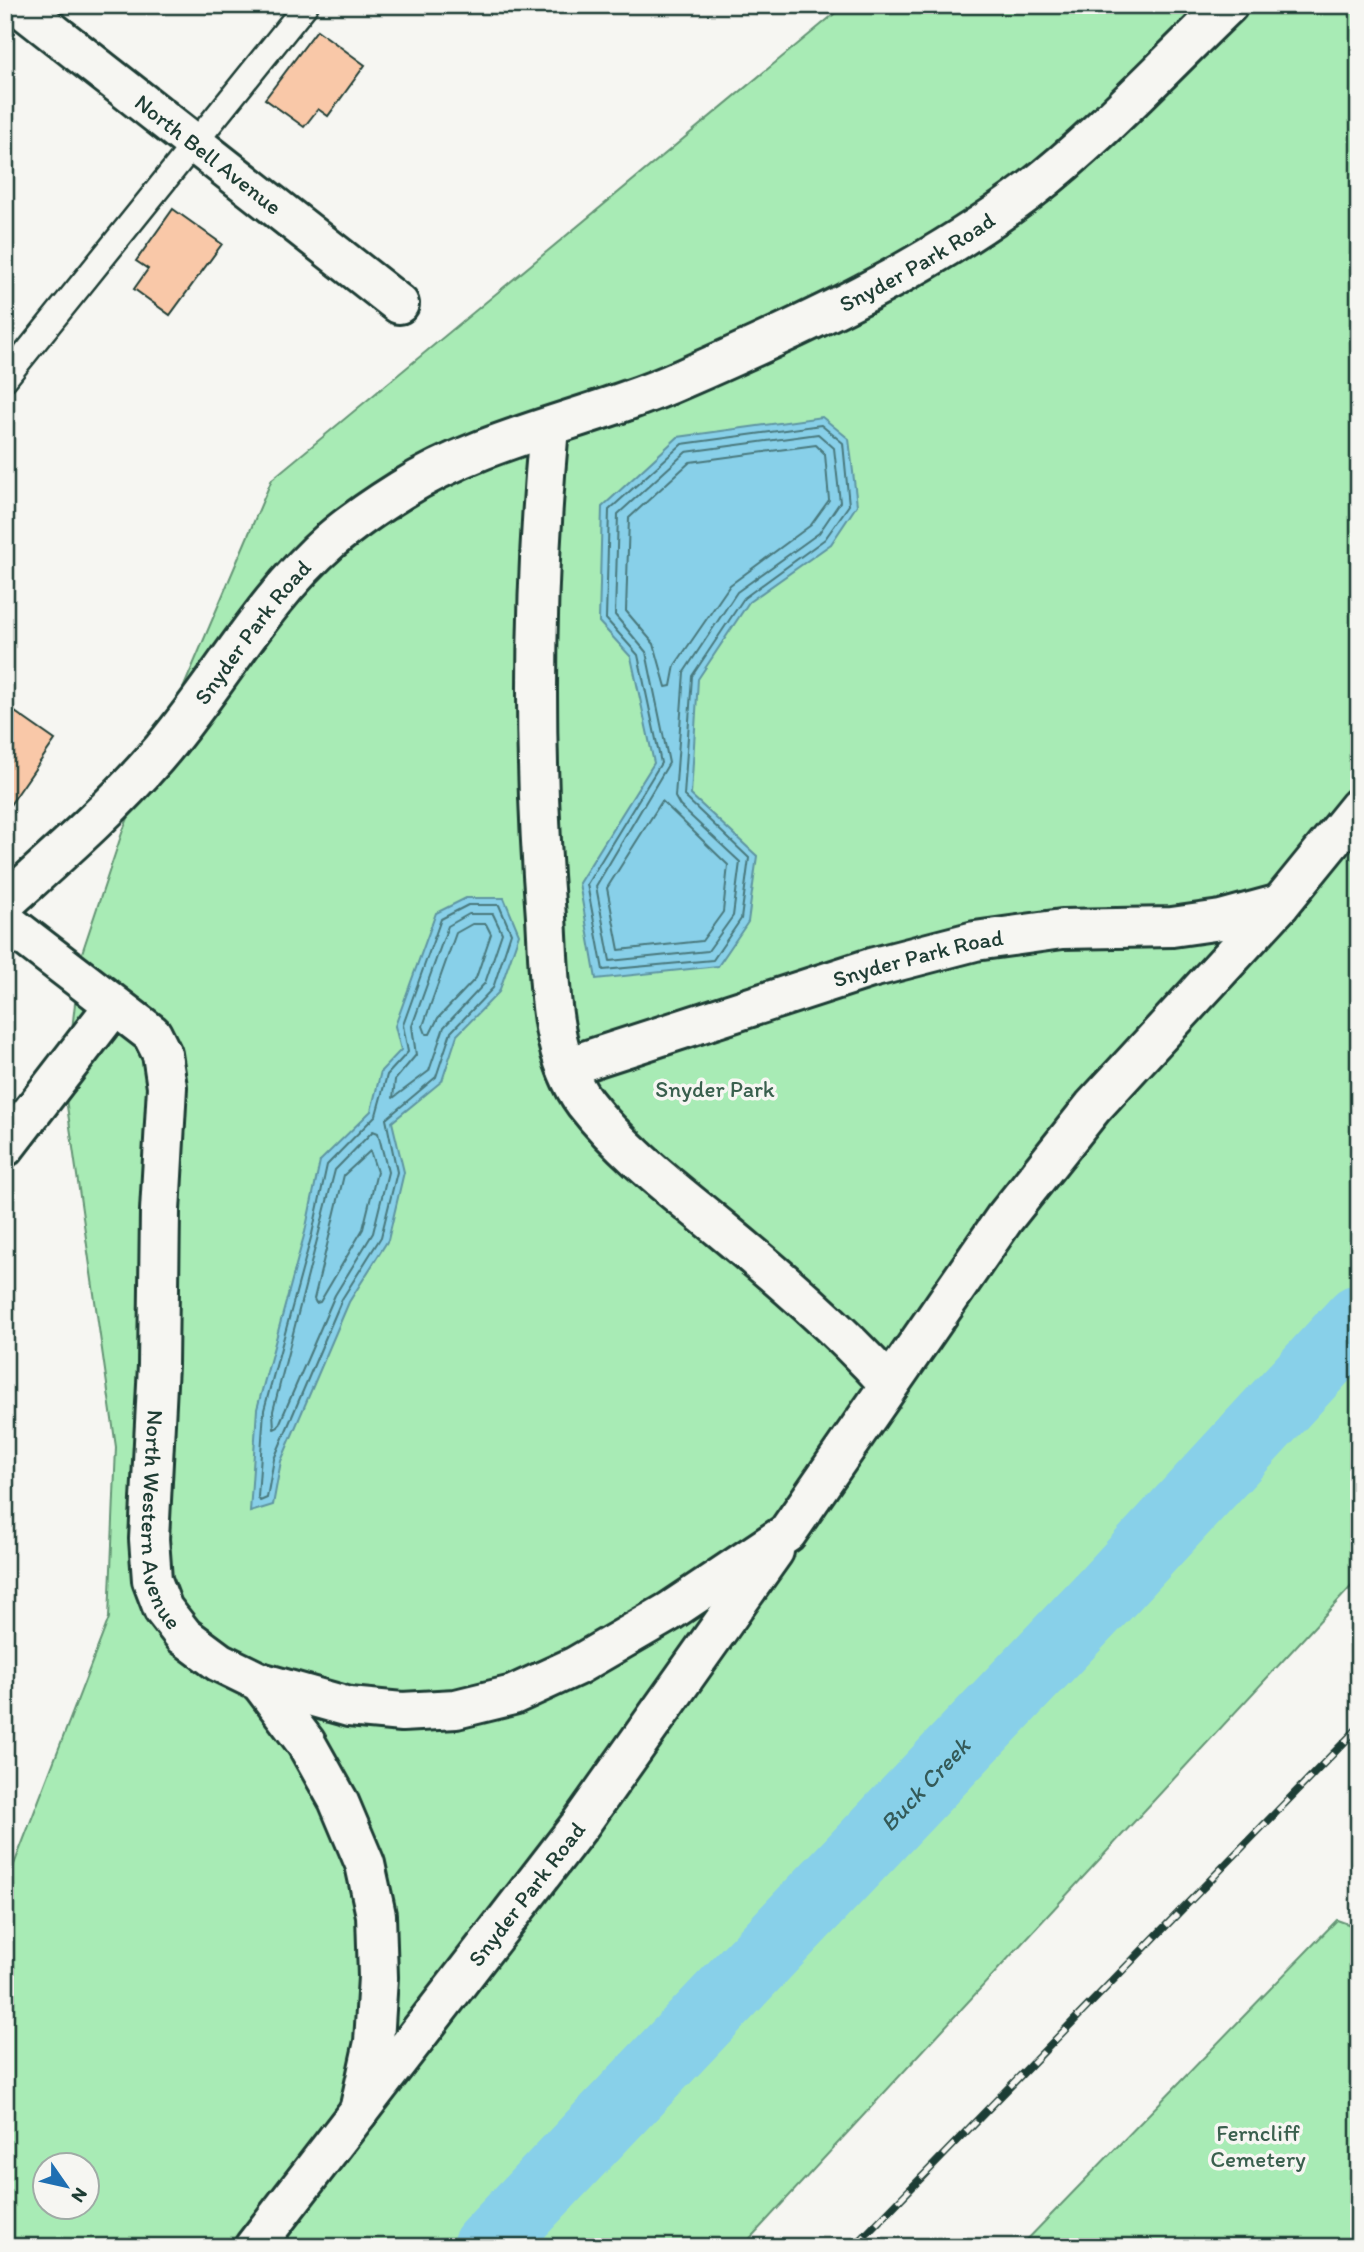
<svg xmlns="http://www.w3.org/2000/svg" width="1364" height="2252" viewBox="0 0 1364 2252" font-family="Itim,sans-serif">
<style>
.green{fill:#a8ebb5;stroke:#649474;stroke-width:2;fill-rule:evenodd}
.water{fill:#88d0e9;stroke:#5e95a1;stroke-width:2}
.lines{fill:none;stroke-linecap:round;stroke-linejoin:round}
.shore{stroke:#49787c;stroke-width:2}
.river{stroke:#88d0e9;stroke-width:70}
.building{fill:#f9c8a8;stroke:#1f3d34;stroke-width:2}
.lane-casing{stroke:#1f3d34;stroke-width:28}
.street-casing{stroke:#1f3d34;stroke-width:44}
.lane{stroke:#f6f6f2;stroke-width:23}
.street{stroke:#f6f6f2;stroke-width:38}
.rail-casing{stroke:#1f3d34;stroke-width:8}
.rail{stroke:#f6f6f2;stroke-width:5;stroke-dasharray:16;stroke-linecap:butt}
.labels{text-anchor:middle;stroke-width:7;stroke-linejoin:round;paint-order:stroke}
.street-label{font-size:23px;fill:#1f3d34;stroke:#f6f6f2}
.park-label{font-size:23px;fill:#3a604e;stroke:#f6f6f2}
.water-label{font-size:24px;font-style:italic;fill:#345a58;stroke:#f6f6f2}
</style>
<rect width="100%" height="100%" fill="#f6f6f2"/>
<filter id="ink" filterUnits="userSpaceOnUse"><feTurbulence type="fractalNoise" baseFrequency=".0143" numOctaves="2"/><feDisplacementMap in="SourceGraphic" scale="14" xChannelSelector="R" yChannelSelector="G"/><feConvolveMatrix kernelMatrix="1 2 1 2 8 2 1 2 1" color-interpolation-filters="sRGB"/></filter>
<g filter="url(#ink)">
<path class="green" d="M845,5H1359V1578L742,2247H5V1888L109,1618L116,1447L65,1092L80,959L123,830L272,479ZM46,2164H88V2206H46Z
M1337,1920L1359,1928V2247H1020Z"/>
<path class="water" d="M822,417L849,439L857,505L831,544L749,602L698,679L691,795L757,856L748,922L718,966L596,979L579,883L654,763L631,657L599,622L602,507L678,437Z
M466,898H504L519,934L499,992L457,1035L442,1081L392,1122L404,1172L388,1240L349,1302L281,1461L273,1505L250,1512L257,1409L305,1232L320,1161L371,1111L381,1071L401,1050L395,1026L436,913Z"/>
<g class="lines">
<path class="shore" d="M821,425L843,443L849,505L825,539L744,598L692,676L684,796L749,858L741,919L713,960L603,970L587,884L661,763L638,655L606,619L609,510L682,444Z
M818,434L834,448L840,502L819,533L737,592L684,672L675,797L680,806L740,862L733,916L708,951L610,961L596,886L669,763L646,652L615,615L618,514L686,452Z
M816,445L825,454L829,500L811,525L730,585L675,665L671,686L666,687L654,644L626,611L629,518L690,462Z
M662,801L728,865L723,912L702,941L619,950L607,888Z
M468,905H499L511,933L493,988L451,1032L436,1077L386,1119L397,1172L381,1237L342,1299L274,1459L267,1498L260,1501L258,1497L264,1410L312,1234L327,1165L376,1115L387,1075L408,1052L403,1025L441,919Z
M469,914H493L502,933L485,983L444,1027L429,1071L393,1098L395,1080L416,1055L412,1026L448,926Z
M472,924H486L491,934L476,978L438,1018L430,1034H426L423,1026L456,933Z
M373,1131L378,1133L388,1172L373,1233L335,1295L278,1427L274,1429L273,1411L335,1170Z
M370,1151L377,1172L363,1229L320,1302L316,1303L314,1299L344,1175Z"/>
<path class="river" id="s1" d="M487,2247L1102,1598L1359,1319"/>
</g>
<path class="building" d="M317,30L365,65L328,116L318,109L304,127L265,99Z
M173,209L222,244L170,315L134,289L148,269L136,261Z
M5,705L55,740L10,805L5,802Z"/>
<g class="lines">
<defs>
<path id="lane" d="M5,379L306,5"/>
<g id="street">
<path id="s2" d="M18,5L399,304"/>
<path d="M549,427C534,591 533,753 546,917C550,977 547,1052 585,1103C623,1152 675,1191 722,1230C780,1278 837,1327 888,1383"/>
<path id="s3" d="M5,903C57,856 110,810 156,757C216,688 261,601 331,540C352,522 377,505 401,490C486,436 590,420 682,379C803,326 923,271 1029,191C1100,136 1163,67 1228,5"/>
<path id="s4" d="M5,921L152,1034L162,1054L167,1087L160,1211L158,1365L149,1539L152,1580L163,1609L184,1636L219,1662L260,1682L306,1743L338,1800L365,1864L376,1915L378,1977L374,2042L359,2111"/>
<path id="s5" d="M566,1067L871,968L975,941L1062,929L1172,927L1221,920L1280,904"/>
<path d="M5,1147L113,1007"/>
<path d="M260,1682L349,1707L402,1712L456,1709L513,1695L576,1666L669,1612L787,1533L1004,1219L1093,1107L1281,903L1359,807"/>
<path id="s6" d="M254,2247L579,1826L774,1551"/>
</g>
</defs>
<use href="#lane" class="lane-casing"/>
<use href="#street" class="street-casing"/>
<use href="#lane" class="lane"/>
<use href="#street" class="street"/>
<defs>
<path id="rail" d="M854,2247L1359,1727"/>
</defs>
<use href="#rail" class="rail-casing"/>
<use href="#rail" class="rail"/>
</g>
</g>
<g class="labels">
<g class="street-label">
<text dy="8" stroke="none"><textPath href="#s2" startOffset="242">North Bell Avenue</textPath></text>
<text dy="8" stroke="none"><textPath href="#s3" startOffset="1141">Snyder Park Road</textPath></text>
<text dy="8" stroke="none"><textPath href="#s3" startOffset="368">Snyder Park Road</textPath></text>
<text dy="8" stroke="none"><textPath href="#s5" startOffset="369">Snyder Park Road</textPath></text>
<text dy="8" stroke="none"><textPath href="#s4" startOffset="676">North Western Avenue</textPath></text>
<text dy="8" stroke="none"><textPath href="#s6" startOffset="446">Snyder Park Road</textPath></text>
</g>
<g class="park-label">
<text x="715" y="1097">Snyder Park</text>
<text x="1258" y="2141">Ferncliff<tspan x="1258" dy="26">Cemetery</tspan></text>
</g>
<g class="water-label">
<text dy="8" stroke="none"><textPath href="#s1" startOffset="637">Buck Creek</textPath></text>
</g>
</g>
<rect width="1364" height="2252" fill="none" stroke="#f6f6f2" stroke-width="28"/>
<rect x="14" y="14" width="1336" height="2224" fill="none" stroke="#1f3d34" stroke-width="2.5" filter="url(#ink)"/>
<g transform="translate(66 2186) rotate(124)"><circle r="33" fill="#f6f6f2" stroke="#a0aca6" stroke-width="2"/>
<path d="M0-5L12 26L0 18L-12 26Z" fill="#1f6fb2"/>
<text y="-10" font-size="19" font-weight="bold" text-anchor="middle" fill="#1f3d34">N</text>
</g>
</svg>
